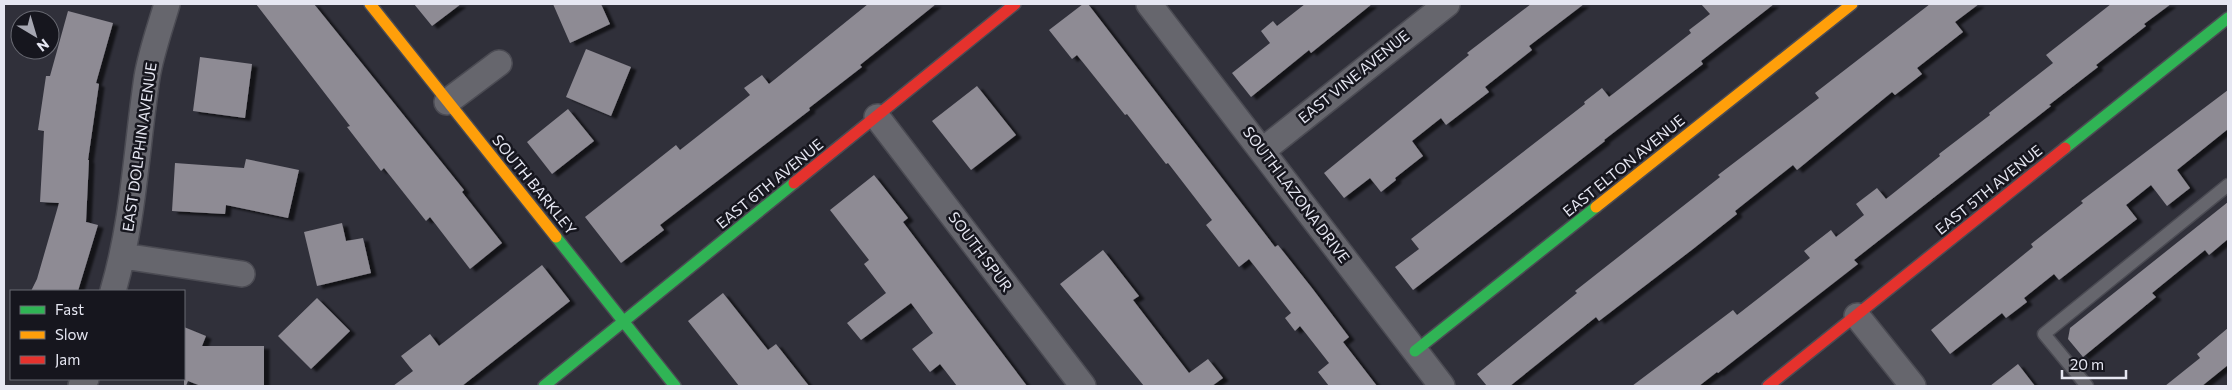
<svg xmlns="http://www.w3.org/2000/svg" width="2232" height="390" viewBox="0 0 2232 390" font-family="Commissioner,sans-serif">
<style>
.building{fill:#8e8b94;filter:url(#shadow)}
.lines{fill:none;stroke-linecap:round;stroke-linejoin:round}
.lane-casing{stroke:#4b4b53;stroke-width:15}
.street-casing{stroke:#4b4b53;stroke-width:28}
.fast-casing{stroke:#4b4b53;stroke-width:14}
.slow-casing{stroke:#4b4b53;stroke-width:14}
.jam-casing{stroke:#4b4b53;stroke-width:14}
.lane{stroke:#66666d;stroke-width:12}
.street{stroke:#66666d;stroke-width:25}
.fast{stroke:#30b455;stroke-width:11}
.slow{stroke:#ff9f0a;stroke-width:11}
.jam{stroke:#e5322d;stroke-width:11}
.labels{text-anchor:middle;stroke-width:5;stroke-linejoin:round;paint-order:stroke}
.street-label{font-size:15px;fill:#e6e7f2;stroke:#16161e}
</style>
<defs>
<filter id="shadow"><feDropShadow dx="5.5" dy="3" stdDeviation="1" flood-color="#0009"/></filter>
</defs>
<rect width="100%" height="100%" fill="#30303a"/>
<path class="building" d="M256,4H314L464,190L462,192L502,243L470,269L430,217L426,221L384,168L381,171L347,127L350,126Z
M414,4H461L432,26Z
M553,4H601L610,24L570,43Z
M868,4H936L860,65L862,67L809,108L810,110L660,225L664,230L621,263L585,217L676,145L680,150L750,95L744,88L762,75L769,84Z
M1083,4H1088L1275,247L1278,245L1312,288L1349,337L1343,342L1377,386H1329L1318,372L1329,363L1300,326L1295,331L1285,318L1291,313L1249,259L1239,267L1206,225L1212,220L1168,163L1166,164L1127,114L1125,115L1077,55L1072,59L1049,30Z
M1305,4H1372L1311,53L1309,50L1251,97L1232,73L1270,43L1261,31L1273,21L1277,26Z
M1531,4H1584L1529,46L1532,50L1485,87L1489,92L1446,125L1441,118L1412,141L1423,156L1395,178L1396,180L1381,192L1370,178L1344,198L1324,173L1469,55L1467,53Z
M1701,4H1774L1701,61L1703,64L1604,140L1605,141L1413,290L1395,267L1419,249L1411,239L1585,104L1584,102L1602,88L1609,97L1691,33L1689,30L1710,14Z
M1930,4H1979L1955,22L1963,32L1917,68L1922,74L1895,95L1892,92L1797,170L1793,165L1735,211L1737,214L1693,249L1599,321L1596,317L1510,386H1487L1477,374L1577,293L1575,291L1720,177L1718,175L1819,98L1815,93Z
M2111,4H2171L2144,24L2146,26L2096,65L2098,67L2049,105L2051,106L1854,260L1858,264L1718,373L1717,372L1699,386H1632L1733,310L1737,315L1810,258L1804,251L1831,230L1836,237L1864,215L1856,204L1877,188L1886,199L1940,156L1939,154L1990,115L1989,113L2053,63L2046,55Z
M68,11L113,23L96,83L99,84L88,160H89L86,222L98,225L78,291H31L37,279L59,203L40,202L44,131L38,130L46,76H50Z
M586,49L631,67L611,116L566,97Z
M200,57L252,64L245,118L193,111Z
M977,86L1016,135L971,170L932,121Z
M2228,90V129L2177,170L2190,188L2167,206L2151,185L2126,205L2137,219L2059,280L2054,274L2024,298L2027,302L2006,318L2002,313L1950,354L1931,330L2033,247L2031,244L2083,203L2081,201Z
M568,109L594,141L552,174L527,142Z
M246,159L299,170L288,218L226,205L225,214L172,211L175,163L244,168Z
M874,175L908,218L903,222L1027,386H957L940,364L930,372L912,349L933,333L911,303L861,340L847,323L886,293L864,264L869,260L830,210Z
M2228,202V239L2209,255L2205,250L2152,293L2156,297L2083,357L2068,339L2070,328Z
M342,223L346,241L363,238L371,273L317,286L304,232Z
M1103,250L1139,296L1133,300L1189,373L1208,359L1223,378L1212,386H1144L1060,284Z
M542,265L570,301L462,386H393L413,371L401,356L430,334L439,346Z
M723,293L768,350L776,344L809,386H739L688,321Z
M317,298L350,331L311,369L278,336Z
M184,327L206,336L202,346H264V386H201L188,381L186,386H184Z
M2228,328V365L2202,386H2165L2200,358L2197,354Z
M2018,364L2035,386H1990Z"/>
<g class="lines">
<defs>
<path id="lane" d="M2087,386L2044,334L2228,185"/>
<path id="street" d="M1149,4L1442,386
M447,102L499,63
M877,117L1083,386
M1262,151L1447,4
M123,256L242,274
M113,291C134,219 136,151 147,77C151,53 160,28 167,4
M1857,316L1913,386
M81,386L86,379"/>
<path id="fast" d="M2065,148L2228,18
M556,237L675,386
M1415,351L1596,207
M544,386L794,183"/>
<path id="slow" d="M370,4L556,237
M1596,207L1852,4"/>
<path id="jam" d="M794,183L1015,4
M1768,386L2065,148"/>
</defs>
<use href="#lane" class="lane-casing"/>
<use href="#street" class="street-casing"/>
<use href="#fast" class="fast-casing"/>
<use href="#slow" class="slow-casing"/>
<use href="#jam" class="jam-casing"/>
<use href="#lane" class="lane"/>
<use href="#street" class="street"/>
<use href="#fast" class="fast"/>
<use href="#slow" class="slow"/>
<use href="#jam" class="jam"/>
</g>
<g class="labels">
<g class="street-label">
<text transform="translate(1354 77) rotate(-39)" y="5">EAST VINE AVENUE</text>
<text transform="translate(140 147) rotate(-82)" y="5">EAST DOLPHIN AVENUE</text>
<text transform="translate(1624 166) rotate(-39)" y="5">EAST ELTON AVENUE</text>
<text transform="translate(770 184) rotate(-39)" y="5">EAST 6TH AVENUE</text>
<text transform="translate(534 185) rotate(51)" y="5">SOUTH BARKLEY</text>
<text transform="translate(1989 190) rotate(-39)" y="5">EAST 5TH AVENUE</text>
<text transform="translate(1296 195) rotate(53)" y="5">SOUTH LAZONA DRIVE</text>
<text transform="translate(980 252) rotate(53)" y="5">SOUTH SPUR</text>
</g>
</g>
<rect width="2232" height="390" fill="none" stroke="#e6e7f2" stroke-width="10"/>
<rect x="10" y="290" width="175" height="90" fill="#16161e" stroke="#696a73"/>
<rect x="20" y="306" width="25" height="8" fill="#30b455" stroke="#696a73"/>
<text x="55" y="315" font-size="15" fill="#e6e7f2">Fast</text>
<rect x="20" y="331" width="25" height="8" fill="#ff9f0a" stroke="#696a73"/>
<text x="55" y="340" font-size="15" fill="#e6e7f2">Slow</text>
<rect x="20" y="356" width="25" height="8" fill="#e5322d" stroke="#696a73"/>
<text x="55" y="365" font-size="15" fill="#e6e7f2">Jam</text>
<g transform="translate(35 35) rotate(142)"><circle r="24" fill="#16161e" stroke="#696a73"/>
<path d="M0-4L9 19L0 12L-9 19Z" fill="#a6a7b2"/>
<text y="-8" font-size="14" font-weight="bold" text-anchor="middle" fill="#e6e7f2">N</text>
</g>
<path d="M2062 370v8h64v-8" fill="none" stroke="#e6e7f2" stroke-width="2.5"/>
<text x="2070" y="370" font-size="15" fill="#e6e7f2" stroke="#16161e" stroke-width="4" paint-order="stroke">20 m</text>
</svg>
